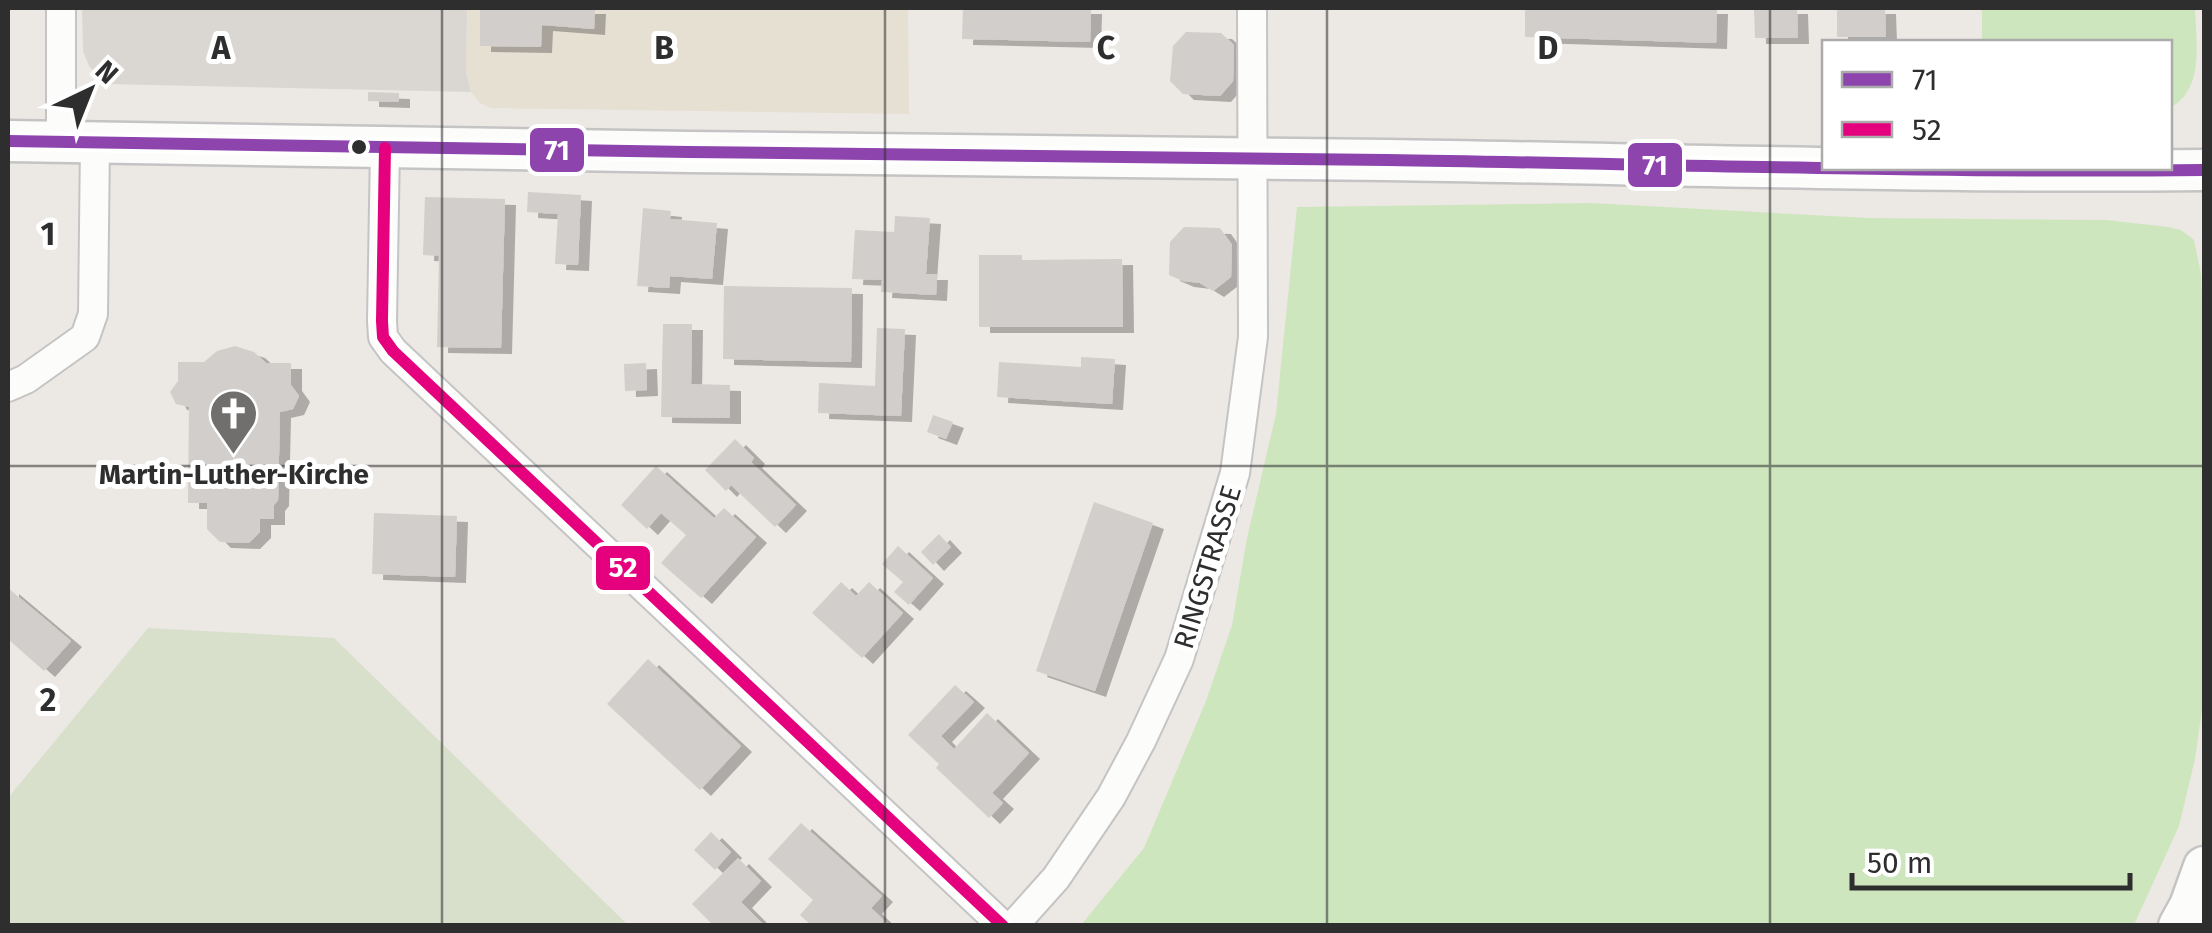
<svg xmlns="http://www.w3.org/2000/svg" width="2212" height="933" viewBox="0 0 2212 933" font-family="'Fira Sans',sans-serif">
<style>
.education{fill:#e6e0d3}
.green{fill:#cee6be}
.cemetery{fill:#d8e0cc}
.plaza{fill:#dad6d2}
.building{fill:#d1cecb;filter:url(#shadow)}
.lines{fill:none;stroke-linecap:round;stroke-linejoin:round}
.street-casing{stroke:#c5c4c5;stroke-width:32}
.secondary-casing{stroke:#c5c4c5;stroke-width:45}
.street{stroke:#fcfcfb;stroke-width:28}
.secondary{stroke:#fcfcfb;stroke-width:40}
.bus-1-casing{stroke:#fff;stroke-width:20}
.bus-2-casing{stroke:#fff;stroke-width:20}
.bus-1{stroke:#8e44ad;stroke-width:12}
.bus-2{stroke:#e5007d;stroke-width:12}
.grid{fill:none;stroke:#2e2e2e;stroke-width:2.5;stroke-opacity:0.55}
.bus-dot{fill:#2e2e2e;stroke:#fff;stroke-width:4}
.labels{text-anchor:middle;stroke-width:10;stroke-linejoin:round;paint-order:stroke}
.poi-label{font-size:28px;font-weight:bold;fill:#2e2e2e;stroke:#fff}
.street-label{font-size:28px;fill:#2e2e2e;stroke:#fff}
.grid-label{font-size:32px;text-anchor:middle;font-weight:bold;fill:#2e2e2e;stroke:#fff;stroke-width:10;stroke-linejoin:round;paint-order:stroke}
.line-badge{stroke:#fff;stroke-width:4}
.badge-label{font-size:28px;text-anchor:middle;font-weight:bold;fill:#fff}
</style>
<defs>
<filter id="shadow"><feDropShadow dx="11" dy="6" stdDeviation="0" flood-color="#0004"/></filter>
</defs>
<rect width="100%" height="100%" fill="#ece8e4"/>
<path class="education" d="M467,8H908L909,114L491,108L480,103L471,92L466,72Z"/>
<path class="green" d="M1982,8H2195C2196,42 2205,89 2170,108V42H1982Z
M1591,203L1868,218L2106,220L2168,227L2181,230L2194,240L2201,274L2204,357V696L2195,759L2179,826L2134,925H1081L1144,848L1206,701L1232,625L1247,538L1276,414L1297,207Z"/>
<path class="cemetery" d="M148,628L334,638L628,925H8V798Z"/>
<path class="plaza" d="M82,8H467L466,72L471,92L106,84L89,66L83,51Z"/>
<path class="building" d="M480,8H595L594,29L542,25L541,47L480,46Z
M963,8H1091L1090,42L962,39Z
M1525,8H1717L1716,43L1525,37Z
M1754,8H1797L1798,38H1755Z
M1837,8H1885L1886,37H1837Z
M1186,32L1221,33L1234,45L1233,81L1220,96L1183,94L1170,81L1173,46Z
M368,92L399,93V102L368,101Z
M528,192L581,195L578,265L555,264L558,214L527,212Z
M425,197L505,199L501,348L437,347L439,256L423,255Z
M643,208L671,211L670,219L717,223L712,279L670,276L669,288L637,286Z
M895,216L930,218L926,274H937L936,295L881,292L882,280L852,279L855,230L894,232Z
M1184,227L1220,228L1232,245L1231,277L1213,291L1200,283L1183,281L1169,275L1170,242Z
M979,255H1022V260L1122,259L1123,327H979Z
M724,286L852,288L851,362L723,359Z
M663,324H692L691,384L730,385V418L661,417Z
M877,328L905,329L901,416L818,413L819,383L875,386Z
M235,346L254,352L266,363H291V385L299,396L293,409L280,412L278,500L274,505V519H260V532L249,543L220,542L207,529V503H188L189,407L176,404L170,392L178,381V362H204L217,351Z
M1081,357L1115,359L1112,404L997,397L999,362L1081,367Z
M646,363L647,390L625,391L624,364Z
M933,415L953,422L946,439L927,432Z
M735,439L754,458L751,462L796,505L775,527L731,485L726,491L705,470Z
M656,466L714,518L724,508L756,537L701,598L661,563L686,535L661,513L647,529L621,505Z
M1094,502L1153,523L1095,691L1036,671Z
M374,513L457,516L455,577L372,574Z
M939,534L951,547L933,565L921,552Z
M898,546L933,578L909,605L894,592L903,582L882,564Z
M841,582L856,596L869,582L903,613L862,658L812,613Z
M8,588L71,641L44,671L8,639Z
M648,659L741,746L700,790L607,704Z
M955,685L974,702L941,736L954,749L987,713L1029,753L992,793L1003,803L989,818L936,768L939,764L908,735Z
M801,823L882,896L871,908L890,926H812L800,915L813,900L768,859Z
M711,832L731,852L715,870L694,850Z
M738,858L761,881L741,902L765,926H714L692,904Z"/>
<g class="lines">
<defs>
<path id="street" d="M61,8V142
M385,148L382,321L383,337L393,351L1003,926
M8,387L26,379L85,337L93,314L95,143
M1013,926L1056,878L1111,797L1141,741L1179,659L1235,473L1253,337L1252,8"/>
<path id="secondary" d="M8,141C467,151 928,154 1387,160C1660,164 1932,173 2204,170
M2179,926L2190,906L2204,867"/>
</defs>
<use href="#street" class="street-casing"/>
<use href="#secondary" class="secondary-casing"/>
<use href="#street" class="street"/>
<use href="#secondary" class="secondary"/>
<defs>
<path id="bus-1" d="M8,141C467,151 928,154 1387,160C1660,164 1932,173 2204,170"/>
<path id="bus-2" d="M385,148L382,321L383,337L393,351L1003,926"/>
</defs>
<use href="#bus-1" class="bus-1-casing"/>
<use href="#bus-2" class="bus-2-casing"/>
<use href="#bus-1" class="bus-1"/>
<use href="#bus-2" class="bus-2"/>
</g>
<path class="grid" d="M442,8V926M885,8V926M1327,8V926M1770,8V926M8,466H2204"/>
<defs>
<symbol id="church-pin" viewBox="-11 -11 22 30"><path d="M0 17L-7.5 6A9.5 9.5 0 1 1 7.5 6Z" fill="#706f6e" stroke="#fff"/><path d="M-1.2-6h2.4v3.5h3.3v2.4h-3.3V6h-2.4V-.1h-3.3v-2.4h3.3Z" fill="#fff"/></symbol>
</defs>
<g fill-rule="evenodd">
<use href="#church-pin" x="206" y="386" width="55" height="75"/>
</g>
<circle class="bus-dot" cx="359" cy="147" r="9"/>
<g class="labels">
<g class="poi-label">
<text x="234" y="484">Martin-Luther-Kirche</text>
</g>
<g class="street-label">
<text transform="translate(1207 567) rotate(-73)" y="10">RINGSTRASSE</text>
</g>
</g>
<g class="grid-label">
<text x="221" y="59">A</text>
<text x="664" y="59">B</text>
<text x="1106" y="59">C</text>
<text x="1548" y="59">D</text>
<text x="48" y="245">1</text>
<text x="48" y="711">2</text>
</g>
<g class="line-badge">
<rect x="528" y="126" width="58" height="48" rx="10" fill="#8e44ad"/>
<rect x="1626" y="141" width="58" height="48" rx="10" fill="#8e44ad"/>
<rect x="594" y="544" width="58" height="48" rx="10" fill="#e5007d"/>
</g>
<g class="badge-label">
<text x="557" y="160">71</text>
<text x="1655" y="175">71</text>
<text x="623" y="577">52</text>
</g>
<rect width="2212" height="933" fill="none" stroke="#2e2e2e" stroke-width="20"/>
<rect x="1822" y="40" width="350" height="130" fill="#ffffff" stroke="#ababab" stroke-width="2.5"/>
<rect x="1842" y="72" width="50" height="15" fill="#8e44ad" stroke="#ababab" stroke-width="2.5"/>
<text x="1912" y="90" font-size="30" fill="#2e2e2e">71</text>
<rect x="1842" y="122" width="50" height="15" fill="#e5007d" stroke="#ababab" stroke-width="2.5"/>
<text x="1912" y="140" font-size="30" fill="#2e2e2e">52</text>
<g transform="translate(90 90) rotate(43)" stroke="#ffffff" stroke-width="8" paint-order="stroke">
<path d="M0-8L18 38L0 25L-18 38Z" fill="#2e2e2e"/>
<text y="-15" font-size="28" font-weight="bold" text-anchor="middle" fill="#2e2e2e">N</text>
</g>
<path d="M1852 873v15h278v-15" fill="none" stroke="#2e2e2e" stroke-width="5"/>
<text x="1867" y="873" font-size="30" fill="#2e2e2e" stroke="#ffffff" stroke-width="8" paint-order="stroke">50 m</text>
</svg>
